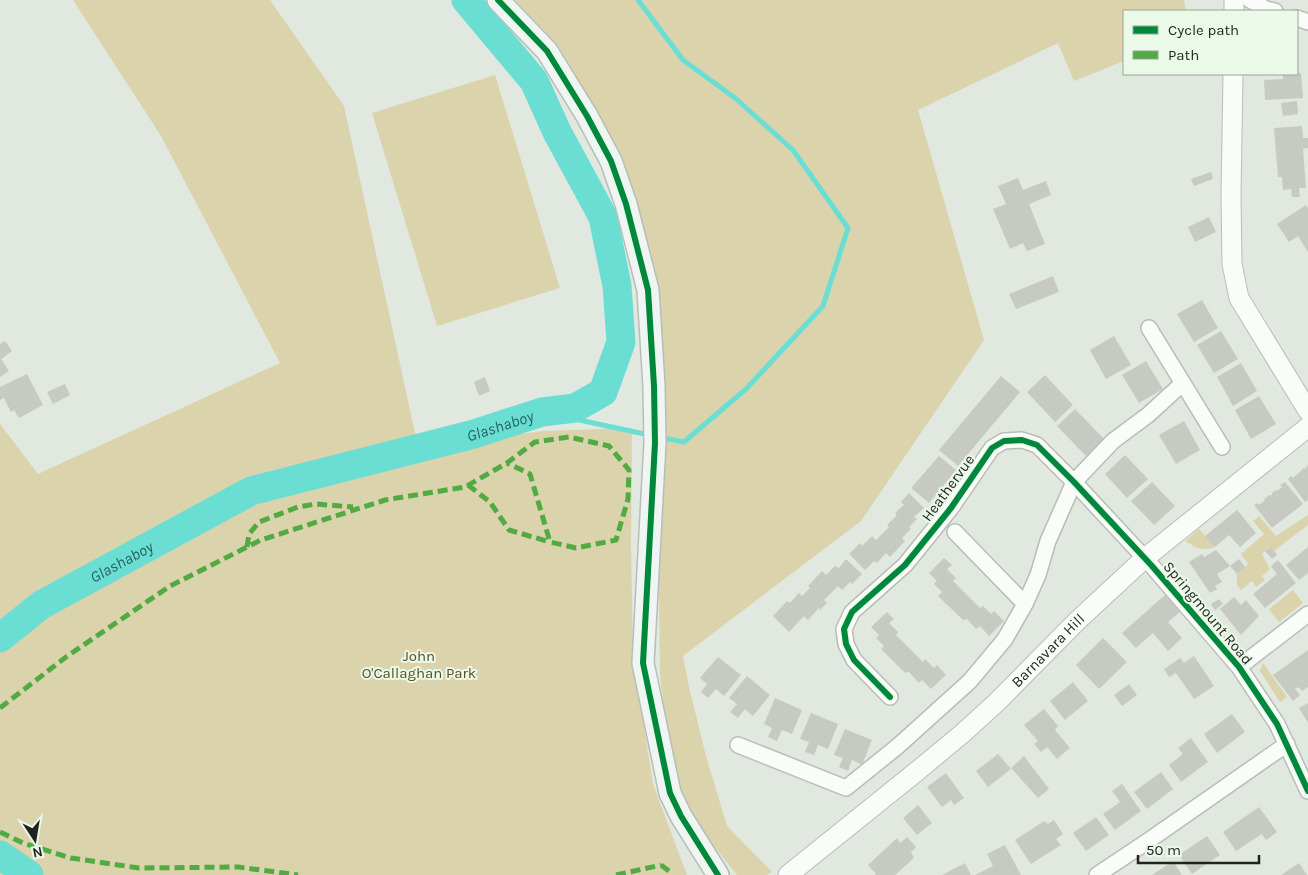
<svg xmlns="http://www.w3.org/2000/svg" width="1308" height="875" viewBox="0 0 1308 875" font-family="Karla,sans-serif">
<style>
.green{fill:#dad3ac}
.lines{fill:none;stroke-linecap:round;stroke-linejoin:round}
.stream{stroke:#6bded4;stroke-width:5}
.river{stroke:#6bded4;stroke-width:29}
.building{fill:#c6cac3}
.minor-casing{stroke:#b8beb7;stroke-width:18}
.tertiary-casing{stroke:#b8beb7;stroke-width:21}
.secondary-casing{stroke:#b8beb7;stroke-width:24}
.minor{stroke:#fafcfa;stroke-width:15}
.tertiary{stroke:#fafcfa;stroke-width:19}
.secondary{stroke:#eff5f2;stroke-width:21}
.quiet{stroke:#52aa43;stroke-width:5;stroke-dasharray:10 5;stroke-linecap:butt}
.cycleway-casing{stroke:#ebf9e9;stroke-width:9}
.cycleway{stroke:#00873e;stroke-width:6}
.labels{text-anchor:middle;stroke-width:4;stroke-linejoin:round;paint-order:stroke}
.street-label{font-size:15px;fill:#1f241e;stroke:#ebf9e9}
.park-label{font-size:15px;fill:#584d21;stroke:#ebf9e9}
.water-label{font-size:16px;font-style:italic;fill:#25635e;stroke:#ebf9e9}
</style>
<rect width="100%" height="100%" fill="#e1e8e0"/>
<path class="green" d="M73,0H270L344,106L418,447L543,431L632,428L631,545L633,657L653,784L687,875H29L18,867L4,861L24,875H0V644L152,543L41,594L0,633V424L38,474L280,363L161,136Z
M515,0H1184L1186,11H1124V61L1074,81L1058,43L918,110L984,340L861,521L683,656L689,687L706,756L727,826L772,872L766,875H737L692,819L681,799L667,746L660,673L657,430L652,288L622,156L559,47Z
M495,75L560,288L437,326L372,113Z
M1308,515V525L1274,551L1270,547L1262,554L1270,569L1262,576L1265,580L1256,587L1252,581L1241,590L1237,585V574L1248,564L1241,554L1264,534L1253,521L1259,516L1276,536Z
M1199,529L1215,547C1203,552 1195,547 1185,541Z
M1293,590L1303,603L1279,622L1269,609Z
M1263,663L1287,697L1280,702L1260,671Z"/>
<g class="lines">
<path class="stream" d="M638,0L683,60L735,98L793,150L848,228L823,306L746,389L684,442L660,437
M542,412L649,435"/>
<g class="river">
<path id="s1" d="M0,638L41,605L251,491L474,434L542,412L575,408L603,392L621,342L617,286L603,217L557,132L534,81L466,0"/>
<path d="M0,855L29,875"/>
</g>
</g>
<path class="building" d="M1301,73L1303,98L1265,100L1264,80L1283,79V75Z
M1297,101L1298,114L1283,116L1281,103Z
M1302,126L1303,138H1308V148L1303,149L1306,188H1299L1300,197H1292L1291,189L1283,190L1282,177H1278L1274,128Z
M1211,172L1213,179L1194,186L1191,179Z
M1018,178L1023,190L1046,181L1051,195L1029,204L1045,244L1027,251L1023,243L1010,249L993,209L1006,204L998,186Z
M1306,205L1308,208V252L1298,236L1289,242L1277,224Z
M1209,217L1216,232L1195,242L1188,227Z
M1053,276L1059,292L1016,309L1009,294Z
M1202,300L1218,328L1194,342L1177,314Z
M1221,331L1238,359L1214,373L1197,345Z
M1114,336L1131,365L1106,379L1090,350Z
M5,341L12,351L1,359L9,371L0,377V344Z
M1146,361L1163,389L1139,403L1122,375Z
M1241,363L1257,391L1233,406L1217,377Z
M27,374L43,405L19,418L14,410L11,412L4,398L0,400V387Z
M1045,375L1073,405L1055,422L1027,392Z
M1001,376L1020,392L958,466L939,450Z
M485,377L490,391L479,396L474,382Z
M65,384L70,395L53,404L47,392Z
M1259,396L1276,424L1251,439L1235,410Z
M1075,409L1104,439L1086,456L1057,426Z
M1184,421L1200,450L1176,464L1159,435Z
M1125,455L1148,479L1127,498L1105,474Z
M939,456L956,470L929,503L911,488Z
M1308,465V500L1305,502L1288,479L1291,476L1293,478L1304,468L1305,469Z
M1152,482L1175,506L1154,525L1131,501Z
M1285,482L1303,504L1272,528L1254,505L1258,503L1259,505L1265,500L1264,499L1270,495H1272V493L1276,490L1277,491L1282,487L1280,485Z
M909,493L924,508L914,517L917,519L909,527L911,529L902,538L905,541L890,557L886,553L877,563L874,561L865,570L849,554L860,543L862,546L872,536L876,540L889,527L887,525L897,515L895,513L904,505L901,502Z
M1237,510L1256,533L1240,547L1229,535L1215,547L1205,536Z
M1271,547L1277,555L1272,559L1265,551Z
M1308,547V573L1299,580L1286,565Z
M1216,550L1230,566L1217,574L1222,582L1215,586L1217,589L1210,593L1189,562L1202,554L1204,557Z
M944,558L952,565L947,569L956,578L953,581L980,608L983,606L991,614L994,611L1004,621L989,636L980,626L976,629L967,619L963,620L938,596L942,592L934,584L937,581L929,573Z
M846,559L862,574L852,584L850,582L842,590L838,586L824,600L827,603L820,610L819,608L808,620L804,616L789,632L773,616L787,601L790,603L799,593L802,596L810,588L808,586L822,571L826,575L835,566L839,568Z
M1239,559L1245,567L1237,574L1230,566Z
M1278,560L1296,583L1265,608L1253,594L1277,574L1271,566Z
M1165,595L1180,612L1168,622L1182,638L1168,651L1153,633L1136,648L1122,633Z
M1234,597L1241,605L1246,600L1259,616L1241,635L1220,609Z
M1219,599L1223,604L1215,610L1211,604Z
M887,612L894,619L889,623L898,632L896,635L923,662L925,659L934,668L937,665L946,675L931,689L922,680L919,683L909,672L905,673L881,649L884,646L876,638L879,635L871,627Z
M1103,638L1127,662L1099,689L1076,665Z
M1308,650V687L1302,691L1299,687L1295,689L1300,695L1293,701L1273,675Z
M1194,656L1214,686L1194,699L1176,673L1169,677L1164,669L1180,658L1184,663Z
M718,657L741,675L724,696L716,689L708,698L701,692L707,684L700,678Z
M747,676L770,695L753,716L745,709L738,718L730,712L737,704L729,698Z
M1073,682L1088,701L1065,720L1050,701Z
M1129,684L1137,695L1122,706L1114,695Z
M775,698L802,710L792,734L782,730L777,741L768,737L772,728L764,724Z
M1308,703V723L1299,708Z
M1044,709L1058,726L1055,730L1070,748L1057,759L1047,747L1041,752L1034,744L1038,741L1024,725Z
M811,713L838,724L828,749L818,745L814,755L805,752L809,742L800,739Z
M1232,714L1245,732L1217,753L1204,734Z
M845,729L872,740L862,765L852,760L848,771L839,767L843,758L834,755Z
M1191,738L1208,762L1181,782L1169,765L1183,754L1178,748Z
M998,754L1011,769L988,787L976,771Z
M1024,756L1049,789L1038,798L1011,768Z
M1161,772L1173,789L1147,809L1134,792Z
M946,773L964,798L954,805L951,800L942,807L927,787Z
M1122,784L1141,811L1115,830L1103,814L1120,802L1112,791Z
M918,805L932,823L917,835L903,818Z
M1259,807L1277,832L1266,840L1262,834L1236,851L1223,832Z
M1096,817L1109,835L1086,851L1073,833Z
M1054,820L1063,834L1056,839L1061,845L1031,864L1015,840L1044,821L1048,824Z
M1207,836L1220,855L1192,874L1179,855Z
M907,837L916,847L911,852L914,858L895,875H875L876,874L868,865L897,838L900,843Z
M1005,845L1021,875H975L993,866L987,854Z
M1173,861L1182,875H1152Z
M965,863L971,875H942Z
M1299,863L1307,875H1281Z"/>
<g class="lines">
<defs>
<path id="minor" d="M1250,0L1266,9L1275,11
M1297,18L1308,22
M1149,328L1222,447
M955,532L1025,604
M1239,667L1308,614
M890,697L854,660L846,644L844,629L852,612L905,565L951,508L992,448L1004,441L1022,440L1037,445L1074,482L1152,566L1239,667L1277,724L1308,791
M738,745L846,788L898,746L970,681L1005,639L1025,604L1038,575L1048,541L1074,482L1113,441L1148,415L1183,383
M1097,875L1148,841L1287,744"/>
<g id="tertiary">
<path d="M1234,11V0"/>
<path d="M1233,74L1231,195L1232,264L1239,298L1308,411"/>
<path id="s2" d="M788,875L916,772L963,733L997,702L1077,621L1145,558L1308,427"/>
</g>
<path id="secondary" d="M498,0L547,51L587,116L611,161L626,204L636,243L648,290L654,386L655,443L643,663L670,793L681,816L718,875"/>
</defs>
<use href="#minor" class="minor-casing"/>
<use href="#tertiary" class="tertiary-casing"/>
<use href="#secondary" class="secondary-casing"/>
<use href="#minor" class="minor"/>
<use href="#tertiary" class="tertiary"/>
<use href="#secondary" class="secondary"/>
<path class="quiet" d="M468,485L490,502L509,530L550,542
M247,547L249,534L259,522L298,507L316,504L353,507
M0,708L66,657L170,586L261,540L385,500L465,487L507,463L535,442L569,437L609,446L629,470L628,499L616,540L576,548L550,542L530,474L507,463
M0,832L23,843L71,858L139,868L238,867L298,875
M661,865L669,871L671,875
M616,875L661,865"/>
<defs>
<path id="cycleway" d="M498,0L547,51L587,116L611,161L626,204L636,243L648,290L654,386L655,443L643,663L670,793L681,816L718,875
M890,697L854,660L846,644L844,629L852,612L905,565L951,508L992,448L1004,441L1022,440L1037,445L1074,482L1152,566L1239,667L1277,724L1308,791"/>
</defs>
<use href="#cycleway" class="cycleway-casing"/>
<use href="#cycleway" class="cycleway"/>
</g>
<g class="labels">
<g class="street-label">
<text transform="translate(948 488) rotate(-54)" y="5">Heathervue</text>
<text transform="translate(1208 613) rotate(50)" y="5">Springmount Road</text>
<text dy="5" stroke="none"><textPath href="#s2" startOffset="344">Barnavara Hill</textPath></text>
</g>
<g class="park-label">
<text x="419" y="661">John<tspan x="419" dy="17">O'Callaghan Park</tspan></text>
</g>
<g class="water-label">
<text dy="6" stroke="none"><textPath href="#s1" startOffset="549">Glashaboy</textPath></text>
<text dy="6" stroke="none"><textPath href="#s1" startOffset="144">Glashaboy</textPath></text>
</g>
</g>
<rect x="1123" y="10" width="175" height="65" fill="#ebf9e9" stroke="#99a498"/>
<rect x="1133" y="26" width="25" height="8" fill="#00873e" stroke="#99a498"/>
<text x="1168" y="35" font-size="15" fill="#1f241e">Cycle path</text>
<rect x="1133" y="51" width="25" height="8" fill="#52aa43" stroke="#99a498"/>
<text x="1168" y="60" font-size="15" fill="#1f241e">Path</text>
<g transform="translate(35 840) rotate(168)" stroke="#ebf9e9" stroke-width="4" paint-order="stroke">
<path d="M0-4L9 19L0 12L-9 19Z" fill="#1f241e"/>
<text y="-8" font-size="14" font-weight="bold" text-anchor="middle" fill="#1f241e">N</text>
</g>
<path d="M1138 855v8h121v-8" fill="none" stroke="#1f241e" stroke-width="2.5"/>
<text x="1146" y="855" font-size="15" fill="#1f241e" stroke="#ebf9e9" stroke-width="4" paint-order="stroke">50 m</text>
</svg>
